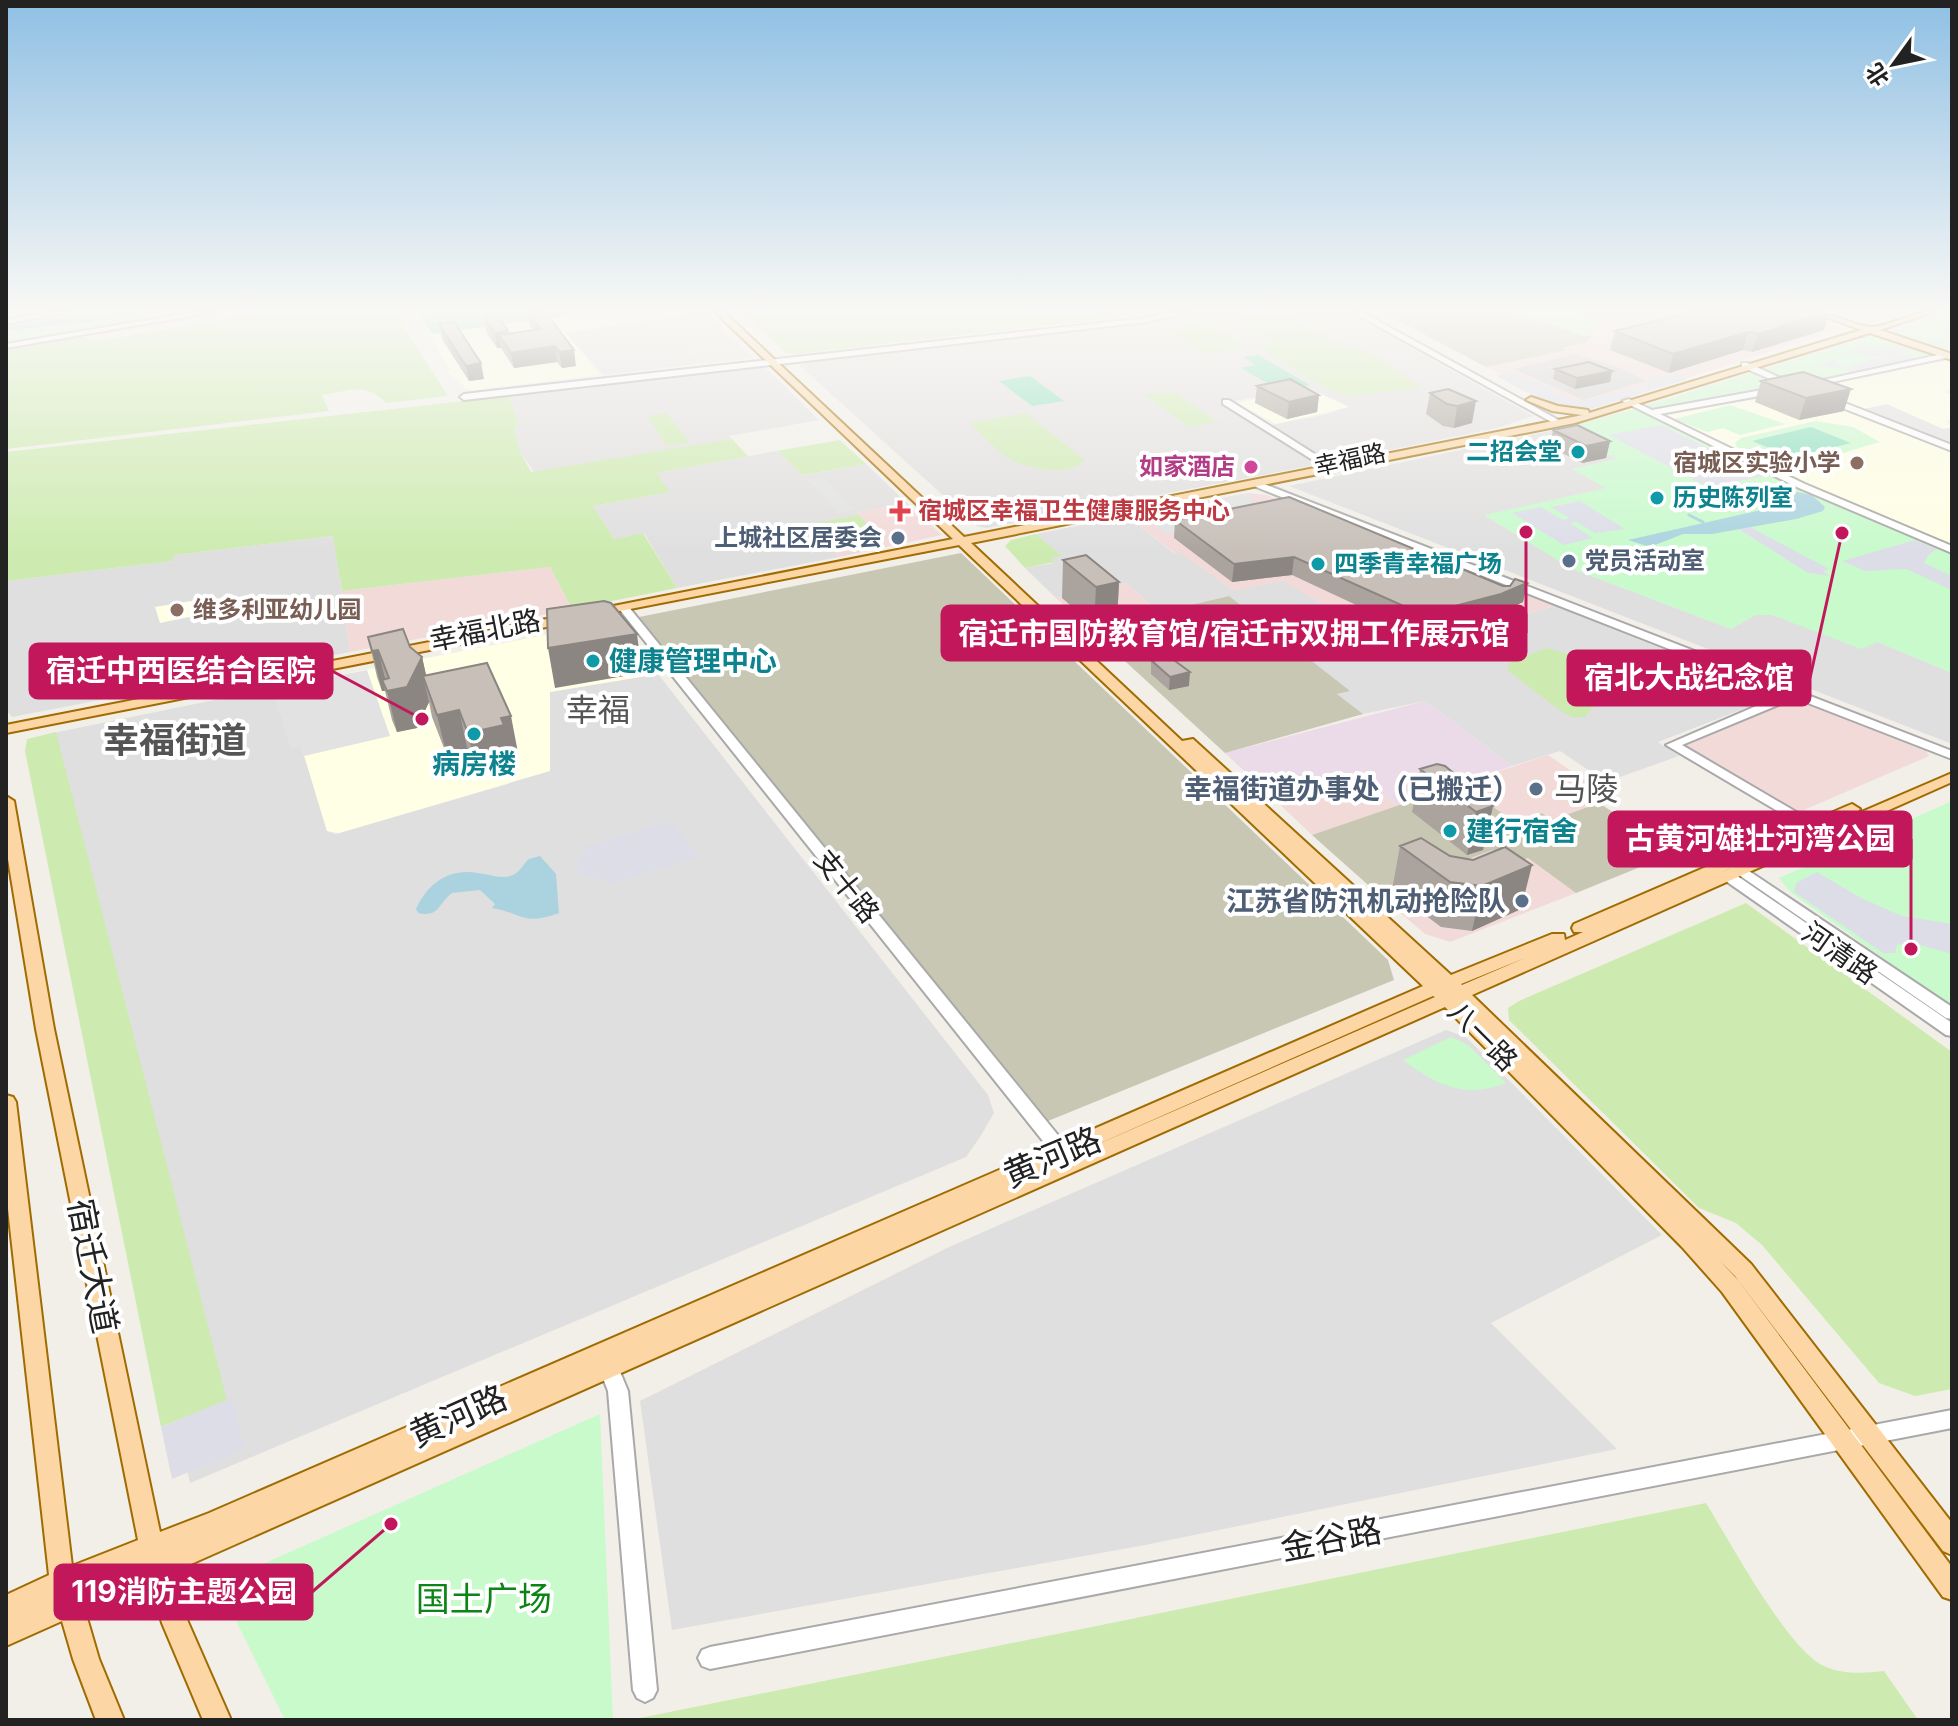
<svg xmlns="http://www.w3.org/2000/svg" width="1958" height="1726" viewBox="0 0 1958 1726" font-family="Inter,'Noto Sans SC',sans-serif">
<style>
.residential{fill:#e0dfdf}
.commercial{fill:#f2dad9}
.industrial{fill:#ebdbe8}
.education{fill:#ffffe5}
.religious{fill:#d0d0d0}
.construction{fill:#c7c7b4}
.grass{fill:#cdebb0}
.park{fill:#c8facc}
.pitch{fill:#88e0be}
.parking{fill:#e2e2e2}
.plaza{fill:#dddde8}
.water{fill:#aad3df}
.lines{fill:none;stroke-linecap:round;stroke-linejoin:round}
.stream{stroke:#aad3df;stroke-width:3}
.minor-casing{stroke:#a9a9a9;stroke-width:4}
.major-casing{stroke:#a06b00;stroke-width:4}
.minor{fill:#fff;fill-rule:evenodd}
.major{fill:#fcd6a4;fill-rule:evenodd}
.wall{fill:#aba49e}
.shaded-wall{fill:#8b8681}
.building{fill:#c7bfb8;stroke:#8b8681;stroke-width:2}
.culture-dot{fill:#0f9aa8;stroke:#fff;stroke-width:3}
.education-dot{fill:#8d6e63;stroke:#fff;stroke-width:3}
.hotel-dot{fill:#d1479c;stroke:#fff;stroke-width:3}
.health-dot{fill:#e0444e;stroke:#fff;stroke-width:3}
.service-dot{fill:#5c6f8a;stroke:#fff;stroke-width:3}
.labels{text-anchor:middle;stroke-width:8;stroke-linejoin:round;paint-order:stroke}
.far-culture-label{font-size:24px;font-weight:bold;fill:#0d838f;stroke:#fff;text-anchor:start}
.far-street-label{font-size:24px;fill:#222;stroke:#fff}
.far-education-label{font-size:24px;font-weight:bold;fill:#785e54;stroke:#fff;text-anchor:end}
.far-hotel-label{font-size:24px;font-weight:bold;fill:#b23c85;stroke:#fff;text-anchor:end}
.far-health-label{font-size:24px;font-weight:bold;fill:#be3a42;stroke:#fff;text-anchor:start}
.far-service-label{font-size:24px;font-weight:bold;fill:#4e5e75;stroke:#fff;text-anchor:end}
.street-label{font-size:28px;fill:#222;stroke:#fff}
.culture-label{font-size:28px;font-weight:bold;fill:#0d838f;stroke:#fff;text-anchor:start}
.service-label{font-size:28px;font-weight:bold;fill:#4e5e75;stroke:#fff;text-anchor:end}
.quarter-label{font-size:32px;fill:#555;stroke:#fff}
.near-street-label{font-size:34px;fill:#222;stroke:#fff}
.near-park-label{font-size:34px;fill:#0c8416;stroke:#fff}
.district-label{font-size:36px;font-weight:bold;fill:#555;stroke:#fff}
.leader{fill:none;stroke:#c2185b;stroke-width:3}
.callout-dot{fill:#c2185b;stroke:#fff;stroke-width:3}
.callout{fill:#c2185b;stroke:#c2185b;stroke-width:3}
.callout-label{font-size:30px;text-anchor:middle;font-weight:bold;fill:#fff}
</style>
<rect width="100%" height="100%" fill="#f2efe9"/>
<path class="residential" d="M1197,312H1347L1533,416L1497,428L1326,463L1266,426L1328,414L1347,406L1306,387L1224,403L1320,464L986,528L977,526L799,365L812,360L1149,322Z
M652,319L697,364L604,375L565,333Z
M757,366L767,369L819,420L729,436L732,439L642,456L534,472L520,451L514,427L519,425L509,396Z
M1887,404L1943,428L1952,427V443L1863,409Z
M1560,429L1619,459L1573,469L1608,488L1486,516L1573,569L1731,629L1755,615H1772L1878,642L1952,673V744L1289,486Z
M778,451L803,475L866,464L907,503L857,512L872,529L826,542L839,557L677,588L644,533L614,539L593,506L669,492L655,473Z
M1127,516L1174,553L1180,552L1233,590L1283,580L1330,608L1419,647L1554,606L1779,695L1658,742L1679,756L1606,782L1560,751L1512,766L1425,701L1363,714L1337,694L1348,691L1229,596L1159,613L1126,583L1056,598L1025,568L1053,563L1050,558L1061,556L1036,534Z
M334,536L350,652L12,717L7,711L6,581L173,561L174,555Z
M658,674L988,1095L994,1113L980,1137L966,1157L190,1483L29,746L48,734L283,686L327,831L336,834L508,784L550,692Z
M1446,1030L1466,1037L1662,1235L1491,1323L1617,1449L1145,1545L672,1630L640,1401L949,1247Z"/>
<path class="commercial" d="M1512,312H1803L1843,328L1588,410L1564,407L1486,367L1584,343L1590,337Z
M1248,493L1267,495L1554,606L1419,647L1330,608L1283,581L1234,591L1180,553H1175L1127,516Z
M907,503L942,535L839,557L825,542L858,536L871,528L857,512Z
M550,567L572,609L350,652L342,591Z
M1126,583L1159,613L1090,629L1056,598Z
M1795,700L1926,751L1929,756L1797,813L1681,746Z
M1548,755L1611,799L1552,820L1542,813L1516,823L1461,784Z
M1356,774L1400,807L1312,835L1273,798Z
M1493,850L1512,864L1528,858L1576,893L1450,942L1425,934L1376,892Z"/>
<path class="industrial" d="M1425,701L1512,766L1400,807L1356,774L1273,798L1225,753Z"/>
<path class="education" d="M431,312H698L566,333L600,375L473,390L467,389L447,371L450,370L418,314Z
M1940,358L1952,362V389L1944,392L1952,395V419L1946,421L1952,427L1943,429L1887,404L1863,409L1808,387Z
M1306,387L1349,407L1276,424L1237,403Z
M1801,391L1952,451V546L1788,476L1665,415Z
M191,601L197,604L198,615L160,623L155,607Z
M617,621L658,674L550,692V771L339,833L327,831L283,686Z"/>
<path class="religious" d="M1575,354L1620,368L1645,381L1583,400L1514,369Z"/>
<path class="construction" d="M1382,312H1512L1592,337L1584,343L1562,348L1567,350L1486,367Z
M961,553L1388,960L1394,980L1048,1121L639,617Z
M1229,596L1350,691L1337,694L1363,714L1225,753L1090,629Z
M1461,784L1516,823L1542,813L1552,820L1599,803L1675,853L1576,893L1528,858L1512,864L1493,850L1376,892L1312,835Z"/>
<path class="grass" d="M265,312H430L398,318L448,396L386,403C365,382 350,391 322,395L329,411L6,449V348L83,336L92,342Z
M742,312H1164L795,354L786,353Z
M1282,313L1327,338L1374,355L1423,388L1349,396L1331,391L1260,349L1273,341L1238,318Z
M1203,321L1246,347L1204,354L1165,329Z
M1173,392L1218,422L1189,427L1143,394Z
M509,396L519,425L514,427L520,451L531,472L732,439L748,456L840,440L866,464L802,475L778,451L656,473L670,492L593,506L614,539L643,533L677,588L572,609L550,567L342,591L333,536L174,555L173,561L6,581V452Z
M666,413L690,442L667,446L647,416Z
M1026,413L1085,460C1069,478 1026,469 1007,457C994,448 981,434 969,423Z
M859,515L872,529L859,536L825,542L810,524Z
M1036,534L1062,556L1051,558L1054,562L1025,568L1005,546L1011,540Z
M1547,648L1649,678L1657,682L1662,698C1642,709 1620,696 1599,700L1585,717H1571L1558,709L1507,670L1510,662Z
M56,732L227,1400L161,1427L25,751L27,739Z
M1746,903L1952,1052V1389L1915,1396L1879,1383L1762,1245L1736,1223L1699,1208L1509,1020L1508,1008L1519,1001Z
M1706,1503C1729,1540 1788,1650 1824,1666C1844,1675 1863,1673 1884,1671L1918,1720H630Z"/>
<path class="park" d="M90,312H205L6,345V325Z
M1512,312H1582L1581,317L1600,319L1599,326L1584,336Z
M1951,312L1952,351L1892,332Z
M1873,335L1934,355L1798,385L1653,411L1645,406Z
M1730,405L1785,424L1740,435L1723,428L1707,432L1674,419Z
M1635,409L1847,509L1952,553V673L1878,642L1861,649L1772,615H1755L1731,629L1573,569L1484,515L1606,488L1572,469L1617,459L1560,429Z
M1816,421L1853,427L1880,442C1837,453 1773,484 1736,446L1735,443L1741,438Z
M1952,801V1007L1790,892L1779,878Z
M1451,1037L1468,1045L1506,1083C1464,1099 1437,1085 1403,1060Z
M600,1414L613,1720H285L218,1584Z"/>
<path class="pitch" d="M442,312H592L432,334L420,316Z
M1258,355L1310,385L1279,390L1241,368L1255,365L1243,357Z
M1030,376L1064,401L1032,406L999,381Z
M1811,427L1851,443L1793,458L1752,441Z"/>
<path class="parking" d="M707,312L753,358L697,364L652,319Z
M824,478L855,510L839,513L808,480Z
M1248,493L1255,498L1249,500L1269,513L1166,534L1139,514Z
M367,670L390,736L304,756L301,746L291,749L275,697L286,695L283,686Z"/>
<path class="plaza" d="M1899,345L1911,349L1900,353L1914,358L1854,371L1818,365L1835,360L1846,369L1870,359L1890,358L1847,353L1861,347L1885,349Z
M1521,372L1520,378L1552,386L1554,394L1578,402L1642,387L1651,383L1644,380L1677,373L1688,379L1583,411L1548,404L1495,375Z
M1661,425L1764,476L1708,487L1609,435Z
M1580,501L1625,529L1595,533L1576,522L1570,523L1593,538L1564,545L1512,513L1541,507L1563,520L1569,518L1551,507Z
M1750,527L1829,569L1823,571L1830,576L1808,573L1737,528Z
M1915,540L1937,549L1929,554L1924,563L1952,576V590L1906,569L1865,571L1842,561Z
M671,821L699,857L609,884L606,880L588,878L577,871V860L586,851L584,847Z
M1817,872L1861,898L1902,916L1952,924V954L1910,942L1897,945L1895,953H1883L1794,892L1796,883Z
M232,1398L245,1449L172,1479L161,1427Z"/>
<path class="water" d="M104,312H154C105,323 56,324 6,331V327Z
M1797,492L1812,495L1825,507L1823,511L1796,519L1712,534H1683L1650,547L1628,540L1779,506Z
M540,856L556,874L559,913C523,926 525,914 492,908L495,904L480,890L452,893C438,903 440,918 418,913L416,909C428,883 449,868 478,873C488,874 500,879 510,876C520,873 522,865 529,859Z"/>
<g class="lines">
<path class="stream" d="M1689,515L1703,522"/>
<defs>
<path id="minor" d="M51,312H72L6,324V320Z
M195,312H215L6,348V344Z
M1172,312H1189L1146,322L464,400L460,397L464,394L1146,318Z
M1352,312H1362L1564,423L1557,425Z
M1947,353L1951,355L1950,357L1809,387L1805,384Z
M1742,363H1748L1796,385L1789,387L1742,367Z
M1773,388L1776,389V393L1660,414L1805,484L1952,546V553L1799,488L1622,401L1629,399L1652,410Z
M1830,397L1952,445V451L1827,402V398Z
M1223,400H1229L1340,470L1332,472L1223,404Z
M1259,482L1952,751V759L1795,698L1682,745L1820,826L1813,830L1808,829L1666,745L1784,694L1256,487L1254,485Z
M624,605L628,606L1074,1155L1077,1160L1074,1165L1068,1166L1062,1165L620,610L618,608Z
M1731,859L1952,1007V1019L1946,1018L1726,866L1724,863Z
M1728,872L1733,873L1952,1023V1036L1946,1035L1723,879L1721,876L1723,873Z
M609,1360L616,1362L628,1391L657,1690L653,1698L645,1702L637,1698L633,1690L608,1391L599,1368L602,1362Z
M1952,1410V1428L710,1669L702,1666L698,1658L702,1650L710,1647Z"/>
<path id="major" d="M715,312H724L964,537L1573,417L1582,415L1552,411L1526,400L1531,397L1558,406L1588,410L1589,413L1861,330L1813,312C1833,312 1850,325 1870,327C1885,328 1911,312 1933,312L1880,330L1952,354V360L1870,333L1575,423L971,543L1182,741L1193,739L1451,975L1552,934H1564L1565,940L1583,932H1574L1572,928L1574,924L1847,806L1852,804L1860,809L1857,812L1720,873L1952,773V782L1472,995L1751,1264L1952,1523V1555L1943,1551L1735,1276L1719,1260L1738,1280L1952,1567V1600L1943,1597L1722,1292L1682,1247L1445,1007L173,1572L188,1622L231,1720H203L162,1623L150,1582L85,1611L99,1659L124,1720H96L73,1659L62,1621L6,1646V1595L49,1575L6,1191V1095L13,1097L16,1102L72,1566L138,1540L36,1029L6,847V796L14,801L54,1029L160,1532L209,1513L1423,986L959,545L594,616V610L598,609L953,539ZM1525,958L1462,985L1461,984ZM1433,996L1435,997L1080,1152Z
M567,615L572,616V622L6,733V725Z"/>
</defs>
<use href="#minor" class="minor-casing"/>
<use href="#major" class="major-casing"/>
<use href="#minor" class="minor"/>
<use href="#major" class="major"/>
</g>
<path class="wall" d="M528,312L576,366L562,368L557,362L514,368L501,348H497L487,333L484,318L508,331L509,333L533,330L530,327Z
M1692,312H1829L1824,330L1752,352L1743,350L1669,373L1610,350L1615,331Z
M439,324L484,379L469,381L442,339Z
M1555,369L1612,371L1610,382L1575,389L1553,379Z
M1761,381L1844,411L1799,420L1755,402Z
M1257,386L1319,395L1317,412L1287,419L1255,403Z
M1448,389L1472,423L1454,428L1443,426L1426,414L1430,393Z
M1553,430L1610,441L1606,458L1582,463L1550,447Z
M1175,520L1503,586H1510L1527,583L1523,602L1497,614L1425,633L1414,632L1292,575L1232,582L1174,538Z
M1063,560L1119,582L1117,620L1094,626L1062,598Z
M368,637L410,647L422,657L426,675L519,758L510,759L512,767L477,775L468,752L447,756L432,717L429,702L417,728L397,732L392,720L385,691H382L377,677Z
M1151,655L1189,686L1169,690L1151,674Z
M1420,769L1493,806L1483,850L1467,855L1412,812Z
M1421,838L1521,909L1472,931L1441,927L1392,890L1400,846Z"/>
<path class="shaded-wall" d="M1827,312H1829L1824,330L1752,352L1758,334Z
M508,331L511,346L499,335L501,348H497L495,333Z
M1748,332L1743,350L1669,373L1673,354Z
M555,346L557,362L514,368L511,353Z
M574,350L576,366L562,368L559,352Z
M481,363L484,379L469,381L466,366Z
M1612,371L1610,382L1575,389L1577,378Z
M1851,389L1844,411L1799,420L1806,398Z
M1319,395L1317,412L1287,419L1289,402Z
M1476,401L1472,423L1454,428L1457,406Z
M1610,441L1606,458L1582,463L1586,446Z
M1294,557L1292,575L1232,582L1234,564Z
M1119,582L1117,620L1094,626L1096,587Z
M1527,583L1523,602L1497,614L1425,633L1428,613Z
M637,634L642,673L555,688L548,648Z
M378,650L388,690L382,680L385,691H382L372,651Z
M422,657L431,697L423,676L429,702L417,728L397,732L387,691Z
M1190,672L1189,686L1169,690L1170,677Z
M459,710L468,752L447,756L437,715Z
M511,716L519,758L510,759L512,767L477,775L468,733L501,718Z
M1493,806L1483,850L1467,855L1476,812Z
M1532,865L1521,909L1472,931L1482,886Z"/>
<path class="building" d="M528,312H545L574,350L559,352L555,346L511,353L499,335L541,329Z
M1692,312H1827L1758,334L1748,332L1673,354L1615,331Z
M498,316L508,331L495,333L484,318Z
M454,322L481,363L466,366L439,324Z
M1589,362L1612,371L1577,378L1555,369Z
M1803,372L1851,389L1806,398L1761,381Z
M1290,379L1319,395L1289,402L1257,386Z
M1448,389L1476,401L1457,406L1447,404L1430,393Z
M1577,425L1610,441L1586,446L1553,430Z
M1289,497L1503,586H1510L1515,579L1527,583L1501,594L1428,613L1417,612L1294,557L1234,564L1175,520Z
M1086,555L1119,582L1096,587L1063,560Z
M604,601L611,603L637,634L548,648L547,609Z
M403,629L410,647L422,657L407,687L387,691L382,680L389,678L378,650L372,651L368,637Z
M1163,652L1190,672L1170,677L1152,661L1157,660L1151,655Z
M487,663L511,716L501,718L504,725L468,733L459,710L437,715L423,676Z
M1437,764L1445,766L1493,806L1476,812L1420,769Z
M1421,838L1450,856L1473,860L1505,847L1532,865L1482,886L1450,882L1400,846Z"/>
<linearGradient id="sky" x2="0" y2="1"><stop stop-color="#8fc0e4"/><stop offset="0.56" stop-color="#f9f8f5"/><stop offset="1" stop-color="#f9f8f5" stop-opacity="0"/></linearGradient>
<rect width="1958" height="554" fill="url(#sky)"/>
<g class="culture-dot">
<circle cx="1578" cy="452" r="8"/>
<circle cx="1657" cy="498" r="8"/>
<circle cx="1318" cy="564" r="8"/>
<circle cx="593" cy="661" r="8"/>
<circle cx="474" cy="734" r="8"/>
<circle cx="1450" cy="831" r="8"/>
</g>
<g class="education-dot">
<circle cx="1857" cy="463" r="8"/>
<circle cx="177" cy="610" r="8"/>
</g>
<circle class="hotel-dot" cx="1251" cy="467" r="8"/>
<path class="health-dot" d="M896 499h8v8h8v8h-8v8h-8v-8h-8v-8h8z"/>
<g class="service-dot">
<circle cx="898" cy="538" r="8"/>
<circle cx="1569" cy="561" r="8"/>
<circle cx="1536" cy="789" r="8"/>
<circle cx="1522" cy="901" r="8"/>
</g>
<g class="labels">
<g class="far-culture-label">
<text x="1562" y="460" text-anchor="end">二招会堂</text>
<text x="1673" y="506">历史陈列室</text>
<text x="1334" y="572">四季青幸福广场</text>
</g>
<g class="far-street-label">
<text transform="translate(1350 460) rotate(-12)" y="8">幸福路</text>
</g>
<g class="far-education-label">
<text x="1841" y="471">宿城区实验小学</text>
<text x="193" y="618" text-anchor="start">维多利亚幼儿园</text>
</g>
<g class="far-hotel-label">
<text x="1235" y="475">如家酒店</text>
</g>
<g class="far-health-label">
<text x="918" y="519">宿城区幸福卫生健康服务中心</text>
</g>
<g class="far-service-label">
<text x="882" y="546">上城社区居委会</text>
<text x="1585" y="569" text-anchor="start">党员活动室</text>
</g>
<g class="street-label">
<text transform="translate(485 630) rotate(-11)" y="10">幸福北路</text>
<text transform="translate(847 886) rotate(51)" y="10">支十路</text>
<text transform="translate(1840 953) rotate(35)" y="10">河清路</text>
<text transform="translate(1483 1036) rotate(45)" y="10">八一路</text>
</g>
<g class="culture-label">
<text x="609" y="671">健康管理中心</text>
<text x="474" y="774" text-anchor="middle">病房楼</text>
<text x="1466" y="841">建行宿舍</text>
</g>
<g class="service-label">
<text x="1520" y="799">幸福街道办事处（已搬迁）</text>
<text x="1506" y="911">江苏省防汛机动抢险队</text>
</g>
<g class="quarter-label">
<text x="598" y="721">幸福</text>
<text x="1586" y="800">马陵</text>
</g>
<g class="near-street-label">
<text transform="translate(1052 1157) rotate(-23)" y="12">黄河路</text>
<text transform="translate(93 1266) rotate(79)" y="12">宿迁大道</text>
<text transform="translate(458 1416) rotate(-24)" y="12">黄河路</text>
<text transform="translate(1331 1539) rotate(-11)" y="12">金谷路</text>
</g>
<g class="near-park-label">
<text x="484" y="1611">国土广场</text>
</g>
<g class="district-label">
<text x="175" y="753">幸福街道</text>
</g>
</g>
<path class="leader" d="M1526 532L1526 633M422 719L332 671M1842 533L1810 678M1911 949L1911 839M391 1524L312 1592"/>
<g class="callout-dot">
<circle cx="1526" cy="532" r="8"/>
<circle cx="422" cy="719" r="8"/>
<circle cx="1842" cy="533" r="8"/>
<circle cx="1911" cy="949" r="8"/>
<circle cx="391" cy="1524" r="8"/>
</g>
<g class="callout">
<rect x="942" y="606" width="584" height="54" rx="8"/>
<rect x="30" y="644" width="302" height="54" rx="8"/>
<rect x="1568" y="651" width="242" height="54" rx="8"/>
<rect x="1609" y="812" width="302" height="54" rx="8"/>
<rect x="55" y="1565" width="257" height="54" rx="8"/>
</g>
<g class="callout-label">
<text x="1234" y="644">宿迁市国防教育馆/宿迁市双拥工作展示馆</text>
<text x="181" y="681">宿迁中西医结合医院</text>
<text x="1689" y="688">宿北大战纪念馆</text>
<text x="1760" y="849">古黄河雄壮河湾公园</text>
<text x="184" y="1602">119消防主题公园</text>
</g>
<rect width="1958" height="1726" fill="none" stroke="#222222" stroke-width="16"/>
<g transform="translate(1894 64) rotate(237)" stroke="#ffffff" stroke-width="6" paint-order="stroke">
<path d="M0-6L14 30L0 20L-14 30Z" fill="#222222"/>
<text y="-12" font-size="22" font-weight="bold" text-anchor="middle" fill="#222222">北</text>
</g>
</svg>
